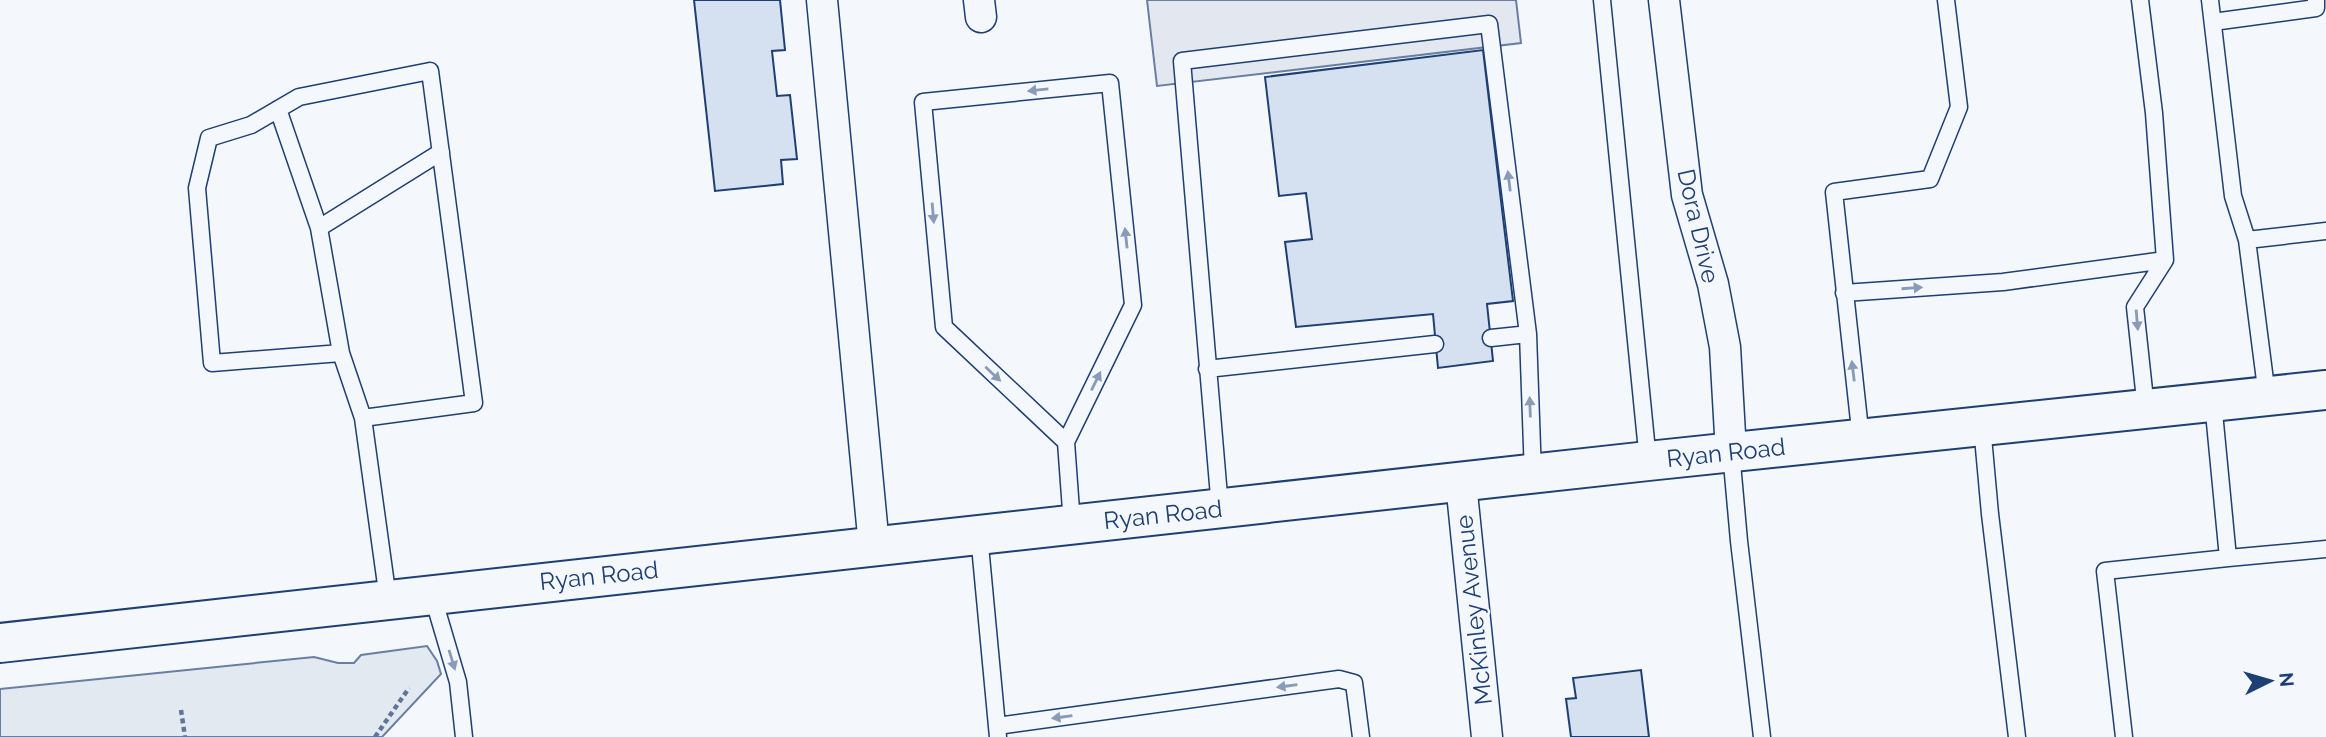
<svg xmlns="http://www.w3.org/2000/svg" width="2326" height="737" viewBox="0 0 2326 737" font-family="Raleway,sans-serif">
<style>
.green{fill:#e3e9f0;stroke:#687fa3;stroke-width:2}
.parking{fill:#e3e8f0;stroke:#687fa3;stroke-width:2}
.building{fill:#d5e0f0;stroke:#1d3f73;stroke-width:2}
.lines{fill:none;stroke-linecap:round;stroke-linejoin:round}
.service-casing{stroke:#1d3f73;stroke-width:19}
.minor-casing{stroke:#1d3f73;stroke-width:33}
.secondary-casing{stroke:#1d3f73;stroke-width:42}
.path{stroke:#5e769c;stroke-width:4.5;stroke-dasharray:5 3.5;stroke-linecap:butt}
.service{stroke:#f4f7fb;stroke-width:16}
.minor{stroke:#f4f7fb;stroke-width:30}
.secondary{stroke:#f4f7fb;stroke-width:38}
.oneway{fill:#889bb7}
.labels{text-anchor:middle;stroke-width:5;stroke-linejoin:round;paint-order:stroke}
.street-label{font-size:24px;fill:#1d3f73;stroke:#f4f7fb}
</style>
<rect width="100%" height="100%" fill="#f4f7fb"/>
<path class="green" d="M427,646L437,661L441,674L382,737H0V689L314,657L338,663H354L361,655Z"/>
<path class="parking" d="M1147,0H1516L1521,43L1157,86Z"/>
<path class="building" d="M694,0H780L785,50L772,51L777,96L790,95L797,159L781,160L783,184L715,191Z
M1483,50L1513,301L1487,304L1493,361L1438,368L1433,314L1296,327L1285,242L1312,239L1306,193L1279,196L1265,77Z
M1641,670L1649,737H1571L1566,699L1576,698L1573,678Z"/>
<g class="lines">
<defs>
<path id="service" d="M1602,0L1648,461
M2140,0L2154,113L2165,260L2135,307L2146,409
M2210,0L2233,196L2247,240L2267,396
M2213,22L2316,8V0
M278,109L319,228L341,353
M319,228L441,152
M2247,240L2326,231
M1844,293L2003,282L2165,260
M1491,338L1528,334
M1207,369L1435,344
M363,418L341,353L212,363L197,188L209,138L251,125L299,97L430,71L474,403L363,418L388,599
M1982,426L1990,514L2017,737
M1861,439L1834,192L1930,179L1959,107L1946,0
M1066,442L944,327L923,102L1110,83L1133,305L1066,442L1072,524
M1731,452L1739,541L1762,737
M1220,508L1182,61L1489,24L1528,334L1533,475
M979,535L998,737
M2228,558L2326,549
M432,594L458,682L464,737
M997,726L1339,679L1354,683L1361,737
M2124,737L2105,571L2228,558L2213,402"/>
<path id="minor" d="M822,0L874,546
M979,0L981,17
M1664,0L1687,195L1713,284L1725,347L1731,452
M1461,483L1487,737"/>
<path id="secondary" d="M0,643L1648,461L2326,390"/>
</defs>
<use href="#service" class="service-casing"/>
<use href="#minor" class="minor-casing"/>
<use href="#secondary" class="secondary-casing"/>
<path class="path" d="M181,710L185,737
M375,737L409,688"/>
<use href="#service" class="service"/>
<use href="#minor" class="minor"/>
<use href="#secondary" class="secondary"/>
</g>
<defs><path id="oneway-solid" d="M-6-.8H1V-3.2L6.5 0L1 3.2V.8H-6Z" transform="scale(1.75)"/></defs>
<g class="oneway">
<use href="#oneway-solid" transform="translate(1038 90) rotate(174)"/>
<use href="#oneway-solid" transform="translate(1509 181) rotate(-97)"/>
<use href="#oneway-solid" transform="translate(933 213) rotate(85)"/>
<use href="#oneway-solid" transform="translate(1126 238) rotate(-96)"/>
<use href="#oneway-solid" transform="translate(1912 288) rotate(-4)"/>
<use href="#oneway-solid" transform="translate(2137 320) rotate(85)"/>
<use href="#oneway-solid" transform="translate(1853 371) rotate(-97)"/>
<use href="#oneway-solid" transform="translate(993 374) rotate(43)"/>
<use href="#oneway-solid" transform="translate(1096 381) rotate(-64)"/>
<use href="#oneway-solid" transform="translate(1530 407) rotate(-92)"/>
<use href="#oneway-solid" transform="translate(452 660) rotate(73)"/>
<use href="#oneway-solid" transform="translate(1287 686) rotate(172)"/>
<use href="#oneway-solid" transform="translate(1062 717) rotate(172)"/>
</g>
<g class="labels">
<g class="street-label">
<text transform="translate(1698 226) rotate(77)" y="8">Dora Drive</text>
<text transform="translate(1726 453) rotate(-6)" y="8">Ryan Road</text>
<text transform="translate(1163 515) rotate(-6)" y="8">Ryan Road</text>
<text transform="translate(599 576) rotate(-6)" y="8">Ryan Road</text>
<text transform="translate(1474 610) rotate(-96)" y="8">McKinley Avenue</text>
</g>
</g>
<g transform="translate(2270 681) rotate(85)" stroke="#f4f7fb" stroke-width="5" paint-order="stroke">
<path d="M0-5L12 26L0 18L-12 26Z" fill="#1d3f73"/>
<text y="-10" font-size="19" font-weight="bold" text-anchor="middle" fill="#1d3f73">N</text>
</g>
</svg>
